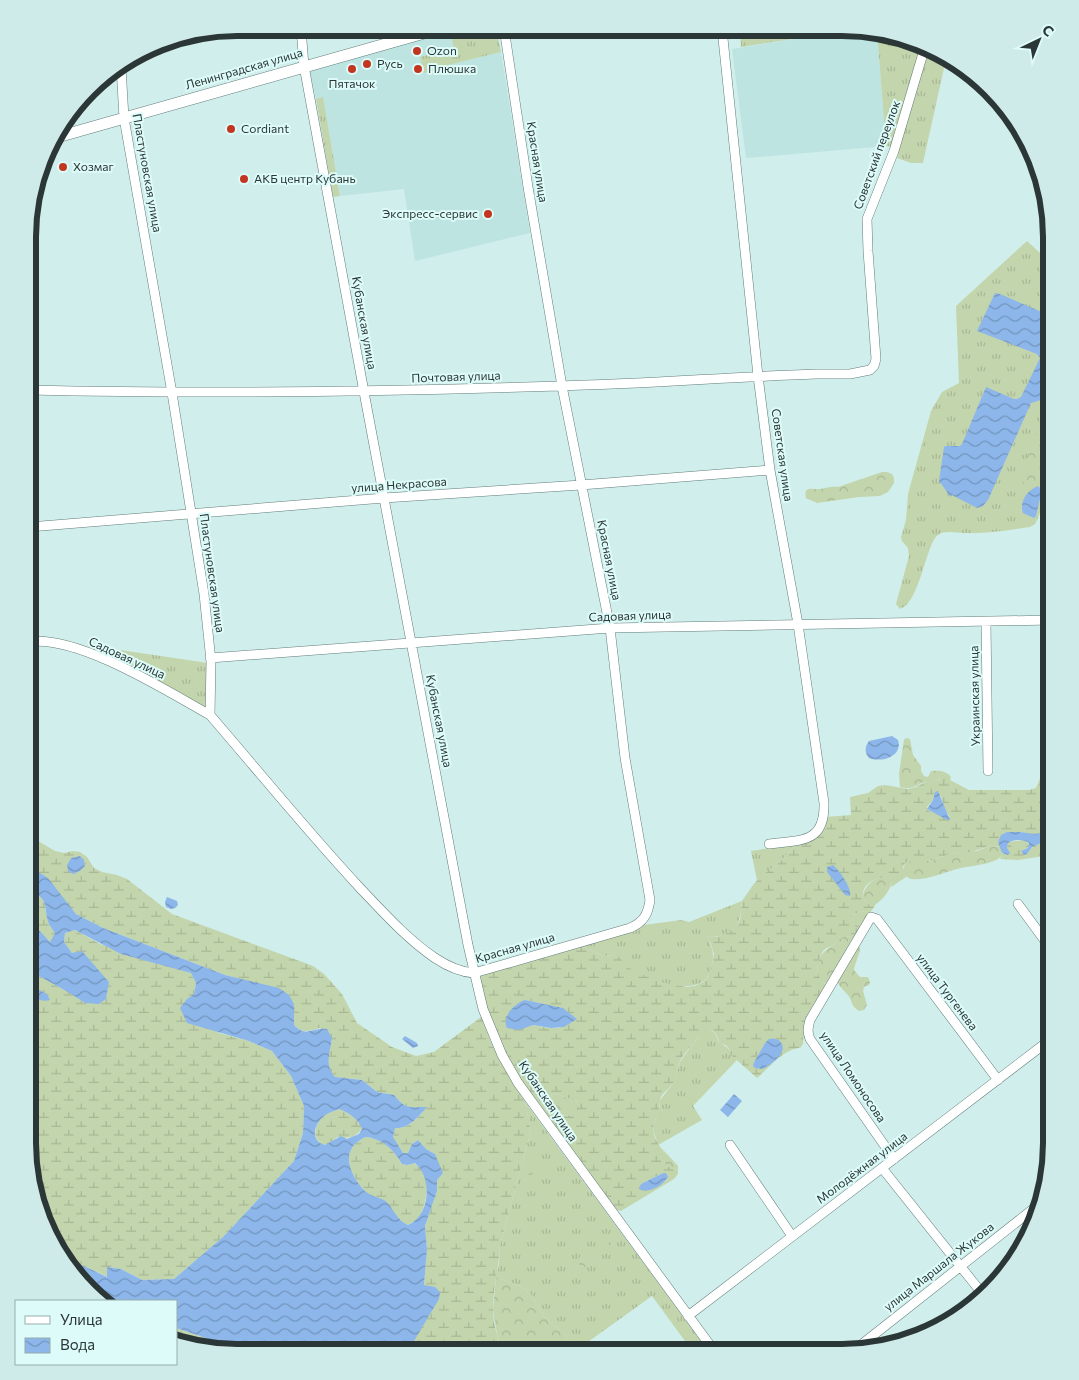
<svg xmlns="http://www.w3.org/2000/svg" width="1079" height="1380" viewBox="0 0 1079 1380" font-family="Commissioner,sans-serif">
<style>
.built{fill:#bde4e1}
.grass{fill:url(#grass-tufts)}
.forest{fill:url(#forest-crowns)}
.wetland{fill:url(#wetland-marsh);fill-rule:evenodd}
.water{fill:url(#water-waves);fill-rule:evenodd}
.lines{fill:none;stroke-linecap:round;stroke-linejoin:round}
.minor-casing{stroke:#627d7b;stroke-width:10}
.major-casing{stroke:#627d7b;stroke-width:12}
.minor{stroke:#fff;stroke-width:9}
.major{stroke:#fff;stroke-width:11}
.poi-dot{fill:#c23621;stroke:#ddfbf9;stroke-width:2}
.labels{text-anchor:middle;stroke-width:4;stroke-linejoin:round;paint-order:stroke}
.poi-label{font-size:12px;fill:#2b3736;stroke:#ddfbf9;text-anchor:start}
.street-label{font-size:12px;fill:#2b3736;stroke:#ddfbf9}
.rim{fill:none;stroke:#2b3736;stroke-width:6}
</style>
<defs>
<pattern id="grass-tufts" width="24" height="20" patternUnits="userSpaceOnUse" patternTransform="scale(1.25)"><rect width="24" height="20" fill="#c3d5ac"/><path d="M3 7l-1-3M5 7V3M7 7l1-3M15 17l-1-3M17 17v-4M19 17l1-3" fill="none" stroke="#a8b795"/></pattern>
<pattern id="forest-crowns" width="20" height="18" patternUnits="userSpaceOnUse" patternTransform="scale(1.25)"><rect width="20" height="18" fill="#c3d5ac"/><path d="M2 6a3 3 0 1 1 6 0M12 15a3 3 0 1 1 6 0" fill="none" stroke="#a8b795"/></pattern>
<pattern id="wetland-marsh" width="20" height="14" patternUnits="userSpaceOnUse" patternTransform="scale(1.25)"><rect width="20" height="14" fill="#c3d5ac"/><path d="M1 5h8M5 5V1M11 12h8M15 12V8" fill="none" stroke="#a8b795"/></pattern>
<pattern id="water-waves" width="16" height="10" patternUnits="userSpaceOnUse" patternTransform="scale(1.25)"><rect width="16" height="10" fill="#8db6ea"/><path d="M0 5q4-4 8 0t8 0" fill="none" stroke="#7395be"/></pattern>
</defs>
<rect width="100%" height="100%" fill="#d0eeeb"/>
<path class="built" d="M857,29H869L877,32L886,146L746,158L732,49Z
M450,32L454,48L420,57L448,67L447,65L501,52L530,233L415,261L404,189L340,196L323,98L316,99L309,69Z"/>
<path class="grass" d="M461,28H496L501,52L448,65V67L424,73L420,57L454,48L450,32Z
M740,29H857L741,47Z
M877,32L921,49L892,147L886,146Z
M927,51L946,59L923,163H911L897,158Z
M323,97L340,196L333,197L316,99Z
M1027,241L1051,263V483L1038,518L1035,524L1030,527C1008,530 986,534 964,533C957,533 944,530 938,535C926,543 920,603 900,609L896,604L909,556L908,548L902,541L901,537L906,520L908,494L931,411L942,392L959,383L956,306Z
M93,646L208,663L206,707H204L91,650Z
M796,844L780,862L757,880L751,851Z
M742,901C741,907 741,917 738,922C732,933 719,939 706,936C714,950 715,956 710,972C700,999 652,981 634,972C626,967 621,960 613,955L605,956L580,946L632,932L644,925L681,920L689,922Z
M709,1030C717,1031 716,1038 720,1044C730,1046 730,1054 737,1060L693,1106L702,1120L658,1145L654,1132V1124L659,1110L660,1100L672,1085L680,1062L691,1046L703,1033Z
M525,1102L709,1352H693L652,1296L578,1349L580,1352H575L566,1336L544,1317L530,1293L520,1286L496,1277L499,1263L500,1245L531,1130Z"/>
<path class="forest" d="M1051,409V435L1049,442L1051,447V477L1045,489L1042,490L1040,487H1034L1030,490L1021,480V474L1037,429Z
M882,472H887L892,474L894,478V483L888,492L880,496L859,497L817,503L806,498C803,485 813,490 820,489C827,488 831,486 838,487Z
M906,738L910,739L913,755L921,766V771L924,776L928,777L931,771C939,770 947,771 951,777L950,780C943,780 935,779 929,781C916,783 915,791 900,787L899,774L904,740Z
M990,846L1001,847L1002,856C992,865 974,865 961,868C947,871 926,881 911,879C907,878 905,875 903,872L905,863L910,861H928L958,852L977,851Z
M888,876L892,879C893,888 879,906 870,906L863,897C864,884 876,877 888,876Z
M861,911L865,912L868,916L861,927L857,928L852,925L850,921L852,915Z
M842,937H851L852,943L827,984L821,981L818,976C817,958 819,955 833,945C837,942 838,939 842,937Z
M857,946L860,947C860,955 855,962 854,970L860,977H868L870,982L869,985L864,987L863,991L867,1005L864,1010L859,1011C850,1006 853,1000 847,994C843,989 839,987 837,980Z
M556,1094L577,1101C587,1121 557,1116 547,1112L544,1108V1098L548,1096Z
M662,1151L665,1152L678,1166V1169L676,1170C668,1167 660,1163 660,1153Z
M524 1169a6 6 0 1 1 12 0a6 6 0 1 1-12 0Z
M605 1248a6 6 0 1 1 12 0a6 6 0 1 1-12 0Z
M578 1261a6 6 0 1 1 12 0a6 6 0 1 1-12 0Z
M496,1277L520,1286L530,1293L544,1317L566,1336L575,1352H502L497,1334L493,1310Z"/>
<path class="wetland" d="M1051,767V838L1020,832H1007L998,842L1001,847L990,846L971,852H958L928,861H910L905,863L903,867L906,877L891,887L892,879C885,874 868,880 864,889C863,890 863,895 863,897L870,906L876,904L868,916L865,912L861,911L852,915L851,920L852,925L857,928L861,927L852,943L851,937C841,936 841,939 834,944C831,947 827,947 824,950C816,959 814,980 827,984L804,1029L803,1044L800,1048C783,1049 769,1068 757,1078L731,1055L729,1049L726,1045L720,1044C718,1040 717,1033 713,1031C704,1027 684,1054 680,1061C677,1068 676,1076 673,1083C670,1088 665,1091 662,1095C659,1100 660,1104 659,1110C658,1115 655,1119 654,1124C652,1135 657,1145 665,1152L662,1151L660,1153C660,1163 668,1167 676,1170L678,1169V1174L674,1179L621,1211L614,1209C569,1147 507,1075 485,1003C482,994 481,985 480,976L580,946L605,956L613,955L619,957L628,967L634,971L660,982L686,987L695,986L703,982L708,977L712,965L714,954L711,944L705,936L717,937L731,931L740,920L742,901L753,885L760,877L780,862L796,844L803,842L826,817L851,815L850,797L868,793L878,786L885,785L908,789L916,787L929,780H950L969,790H1029L1036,788C1041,779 1040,770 1051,767ZM935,792L941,796L944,808L950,817L929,811L927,807L933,800ZM525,1000L562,1008L576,1019C559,1031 553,1029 533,1025ZM765,1043L778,1058L763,1069L754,1062ZM556,1094L577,1101C586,1120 552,1119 544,1108V1098L548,1096ZM663,1173L667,1180L652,1189L641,1184Z
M28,835L55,851L64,853L73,851L80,852L87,857L94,868L102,872L117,875L127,879L172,914L313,966L324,974L342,994L357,1023L392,1047L416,1056L434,1052L481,1017L493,1047L525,1102L531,1130L500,1245C499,1267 493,1288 493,1309C493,1324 498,1338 502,1352H410L424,1286L427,1250L425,1226L437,1191L435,1154L426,1149L418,1140L412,1144L408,1153H403L393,1138L395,1128C408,1129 419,1118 426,1107C410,1107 406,1110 394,1095L377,1092L362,1080L335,1077C324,1064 329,1054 332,1039L320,1028C309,1031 303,1034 294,1025V1004L251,982L225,975L103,928L76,914L62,897L32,868L28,870Z
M1024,840L1030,845L1028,848L1023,850L1024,855L1027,854L1032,847L1043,842L1051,844V855L1018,860L1000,859L1002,856V853L1008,855L1007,848L1008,842Z
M30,892C46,896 45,905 47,918C48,924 52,929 55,933L51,943L40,931L28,928V896Z
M75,930L100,944L191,973L196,983L194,995L187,999L219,1033L249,1041L272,1051L291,1076L304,1106L303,1133L294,1161L223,1237L174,1279L142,1280L121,1269L107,1267L108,1277L65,1257L56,1247L35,1197L28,1143V991L38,1000L37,990L28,984V970L68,992L85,1003L109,982L96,968L72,953L64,942L65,933Z
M339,1109C349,1113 358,1118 362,1128C356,1138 347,1139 337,1137L332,1142L325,1145C309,1140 315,1121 327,1114C330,1112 335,1111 339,1109Z
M365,1137C382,1138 394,1150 402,1164L407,1165L414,1163C419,1167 423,1170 425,1175C430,1186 425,1214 415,1221C414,1222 409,1224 408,1225C395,1219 394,1207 383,1200C378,1197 371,1196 366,1192C356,1183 344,1163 351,1150C353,1144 360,1140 365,1137Z
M176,1328L212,1340L237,1352H224L176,1343Z"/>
<path class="water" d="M995,293L1000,294L1051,316V389L1044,399L1031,403L988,500L983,506L977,508L952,495L950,496L939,481L944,447L946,446H960L962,444L986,387L1014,399H1017L1021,397L1040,358L1037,354L977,331Z
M1038,486L1042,490L1036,516L1034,518L1023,513C1019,502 1027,490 1038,486Z
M892,736L898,740C903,756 882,763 869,758C864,752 865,747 869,741Z
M938,791L950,820H947L927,809L933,800L935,792Z
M1007,832H1020L1035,834L1046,832L1051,837V844L1043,842L1032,847L1027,854L1024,855L1021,851L1028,848L1029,843C1023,839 1014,839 1008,843L1007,848L1010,853L1008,855L1002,853L998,842L1001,835Z
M80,856L84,860L85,866L80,871L73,874L68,871L67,865L71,858Z
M833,865C840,871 852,888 850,896L845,895L827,872V867Z
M32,868L48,878L76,914L103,928L225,975L279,988L289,995L294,1004V1025C306,1038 313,1027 327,1029L332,1038C330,1054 324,1064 335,1077L362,1080L377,1092L394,1095C406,1110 410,1107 427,1107C418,1117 409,1129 395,1128L393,1137L403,1153H408L412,1144L418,1140L426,1149L435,1154L443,1173L437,1180V1191L425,1226L427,1250L424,1285L435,1287L440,1292L439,1299L414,1341L410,1352H237L212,1340L176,1328V1301H106L65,1257L107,1277V1267L121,1269L142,1280L174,1279L223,1237L294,1161L303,1133L304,1106L291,1076L272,1051L249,1041L187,1023L180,1008L187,999L194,994L196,983L191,973L121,954L75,930L65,933L64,942L72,953L82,951L109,982L106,999L99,1004L85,1003L68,992L28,970V928L40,931L50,942L55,933C52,929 48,924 47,918C45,905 46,896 30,892L28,896V870ZM339,1109C349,1113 358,1118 362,1129L359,1134L347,1139L341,1136L325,1145C308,1140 315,1121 327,1114C330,1112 335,1111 339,1109ZM365,1137C382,1138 394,1150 402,1164L407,1165L415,1163C433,1178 430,1216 408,1225C395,1219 394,1207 384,1200C378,1197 371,1196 366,1192C356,1183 344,1163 351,1150C353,1144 360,1140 365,1137Z
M167,897L177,901L178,905L175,908L171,909L166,907L165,902Z
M28,984L47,994L50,1000C40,1003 35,997 28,991Z
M525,1000L563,1008L577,1019L564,1027L551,1028L533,1025L519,1030L507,1028C501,1017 515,1003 525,1000Z
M405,1036L417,1043L418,1046L413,1048L402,1039Z
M769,1039C777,1037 782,1041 783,1048C781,1058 771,1064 763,1069L755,1068L753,1066L754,1062L765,1043Z
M734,1094L742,1101L728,1117L720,1110Z
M663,1173H666L668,1177C663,1186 648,1194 639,1189L641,1184Z"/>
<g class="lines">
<defs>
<path id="minor" d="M301,28L304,66L364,392L468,945L483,1009L502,1055L518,1083L715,1352
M722,29L758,376L770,470L798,624L824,803C825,843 802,840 769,844
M121,67L124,118L172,393L204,594L211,661L210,715C260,773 308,832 360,888C383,912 407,939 435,958C447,966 460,972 474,973L630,928C644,922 648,914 650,900L625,758L610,628L562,386L528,187L504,28
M29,390C206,394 382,392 559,386C645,384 730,377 816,374H850L870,370L874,366L876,359L868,251L867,219L894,151L924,50
M29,527L384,498L581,485L770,470
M986,622L988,771
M29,627L30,641
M28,642C77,634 167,691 210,715
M210,658L610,628L1051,620
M1018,904L1051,949
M730,1145L792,1236
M894,1159L810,1039C807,1032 808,1027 810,1020L871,917L877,919L998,1080
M882,1168L981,1292
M688,1316L1051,1039
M852,1352L1042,1202"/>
<path id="major" d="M54,138L442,28"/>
</defs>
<use href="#minor" class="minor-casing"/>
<use href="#major" class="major-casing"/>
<use href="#minor" class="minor"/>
<use href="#major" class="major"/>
</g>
<g class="poi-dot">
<circle cx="417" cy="51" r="5"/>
<circle cx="367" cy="64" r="5"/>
<circle cx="352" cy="69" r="5"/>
<circle cx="418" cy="69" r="5"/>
<circle cx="231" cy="129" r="5"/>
<circle cx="63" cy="167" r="5"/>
<circle cx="244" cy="179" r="5"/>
<circle cx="488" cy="214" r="5"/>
</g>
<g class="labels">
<g class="poi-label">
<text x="427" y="55">Ozon</text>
<text x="377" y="68">Русь</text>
<text x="428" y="73">Плюшка</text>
<text x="352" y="88" text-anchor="middle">Пятачок</text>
<text x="241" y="133">Cordiant</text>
<text x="73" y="171">Хозмаг</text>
<text x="254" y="183">АКБ центр Кубань</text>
<text x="478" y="218" text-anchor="end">Экспресс-сервис</text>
</g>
<g class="street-label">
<text transform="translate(244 69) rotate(-16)" y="4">Ленинградская улица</text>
<text transform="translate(877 155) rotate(-70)" y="4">Советский переулок</text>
<text transform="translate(537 162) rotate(81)" y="4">Красная улица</text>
<text transform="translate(147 173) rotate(80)" y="4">Пластуновская улица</text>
<text transform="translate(364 323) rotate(80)" y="4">Кубанская улица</text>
<text transform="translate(456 377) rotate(-2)" y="4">Почтовая улица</text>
<text transform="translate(782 455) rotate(82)" y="4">Советская улица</text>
<text transform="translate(399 485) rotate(-4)" y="4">улица Некрасова</text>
<text transform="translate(609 560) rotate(79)" y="4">Красная улица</text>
<text transform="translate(212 573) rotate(82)" y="4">Пластуновская улица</text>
<text transform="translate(630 616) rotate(-2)" y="4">Садовая улица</text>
<text transform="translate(127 658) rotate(25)" y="4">Садовая улица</text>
<text transform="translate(975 696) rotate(-91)" y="4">Украинская улица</text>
<text transform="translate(439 721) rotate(79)" y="4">Кубанская улица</text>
<text transform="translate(515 948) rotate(-16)" y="4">Красная улица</text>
<text transform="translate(947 992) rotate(53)" y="4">улица Тургенева</text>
<text transform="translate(853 1077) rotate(56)" y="4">улица Ломоносова</text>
<text transform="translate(548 1101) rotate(56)" y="4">Кубанская улица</text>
<text transform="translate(862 1168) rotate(-37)" y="4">Молодёжная улица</text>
<text transform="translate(939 1267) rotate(-38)" y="4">улица Маршала Жукова</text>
</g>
</g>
<path d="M0 0H1079V1380H0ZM237 36H842A201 201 0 0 1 1043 237V1143A201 201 0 0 1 842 1344H237A201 201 0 0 1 36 1143V237A201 201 0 0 1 237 36Z" fill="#cfebe9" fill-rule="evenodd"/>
<path class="rim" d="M237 36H842A201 201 0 0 1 1043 237V1143A201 201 0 0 1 842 1344H237A201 201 0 0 1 36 1143V237A201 201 0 0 1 237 36Z"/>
<rect x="15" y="1300" width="162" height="65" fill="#ddfbf9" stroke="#96adab"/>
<rect x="25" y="1316" width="25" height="8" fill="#ffffff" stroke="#96adab"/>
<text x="60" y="1325" font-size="15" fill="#2b3736">Улица</text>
<rect x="25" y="1338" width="25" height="15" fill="url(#water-waves)" stroke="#96adab"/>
<text x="60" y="1350" font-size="15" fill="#2b3736">Вода</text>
<g transform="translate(1039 40) rotate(43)" stroke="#ddfbf9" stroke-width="4" paint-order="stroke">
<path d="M0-4L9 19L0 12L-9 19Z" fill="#2b3736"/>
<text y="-8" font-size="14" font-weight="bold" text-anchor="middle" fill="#2b3736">С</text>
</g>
</svg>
